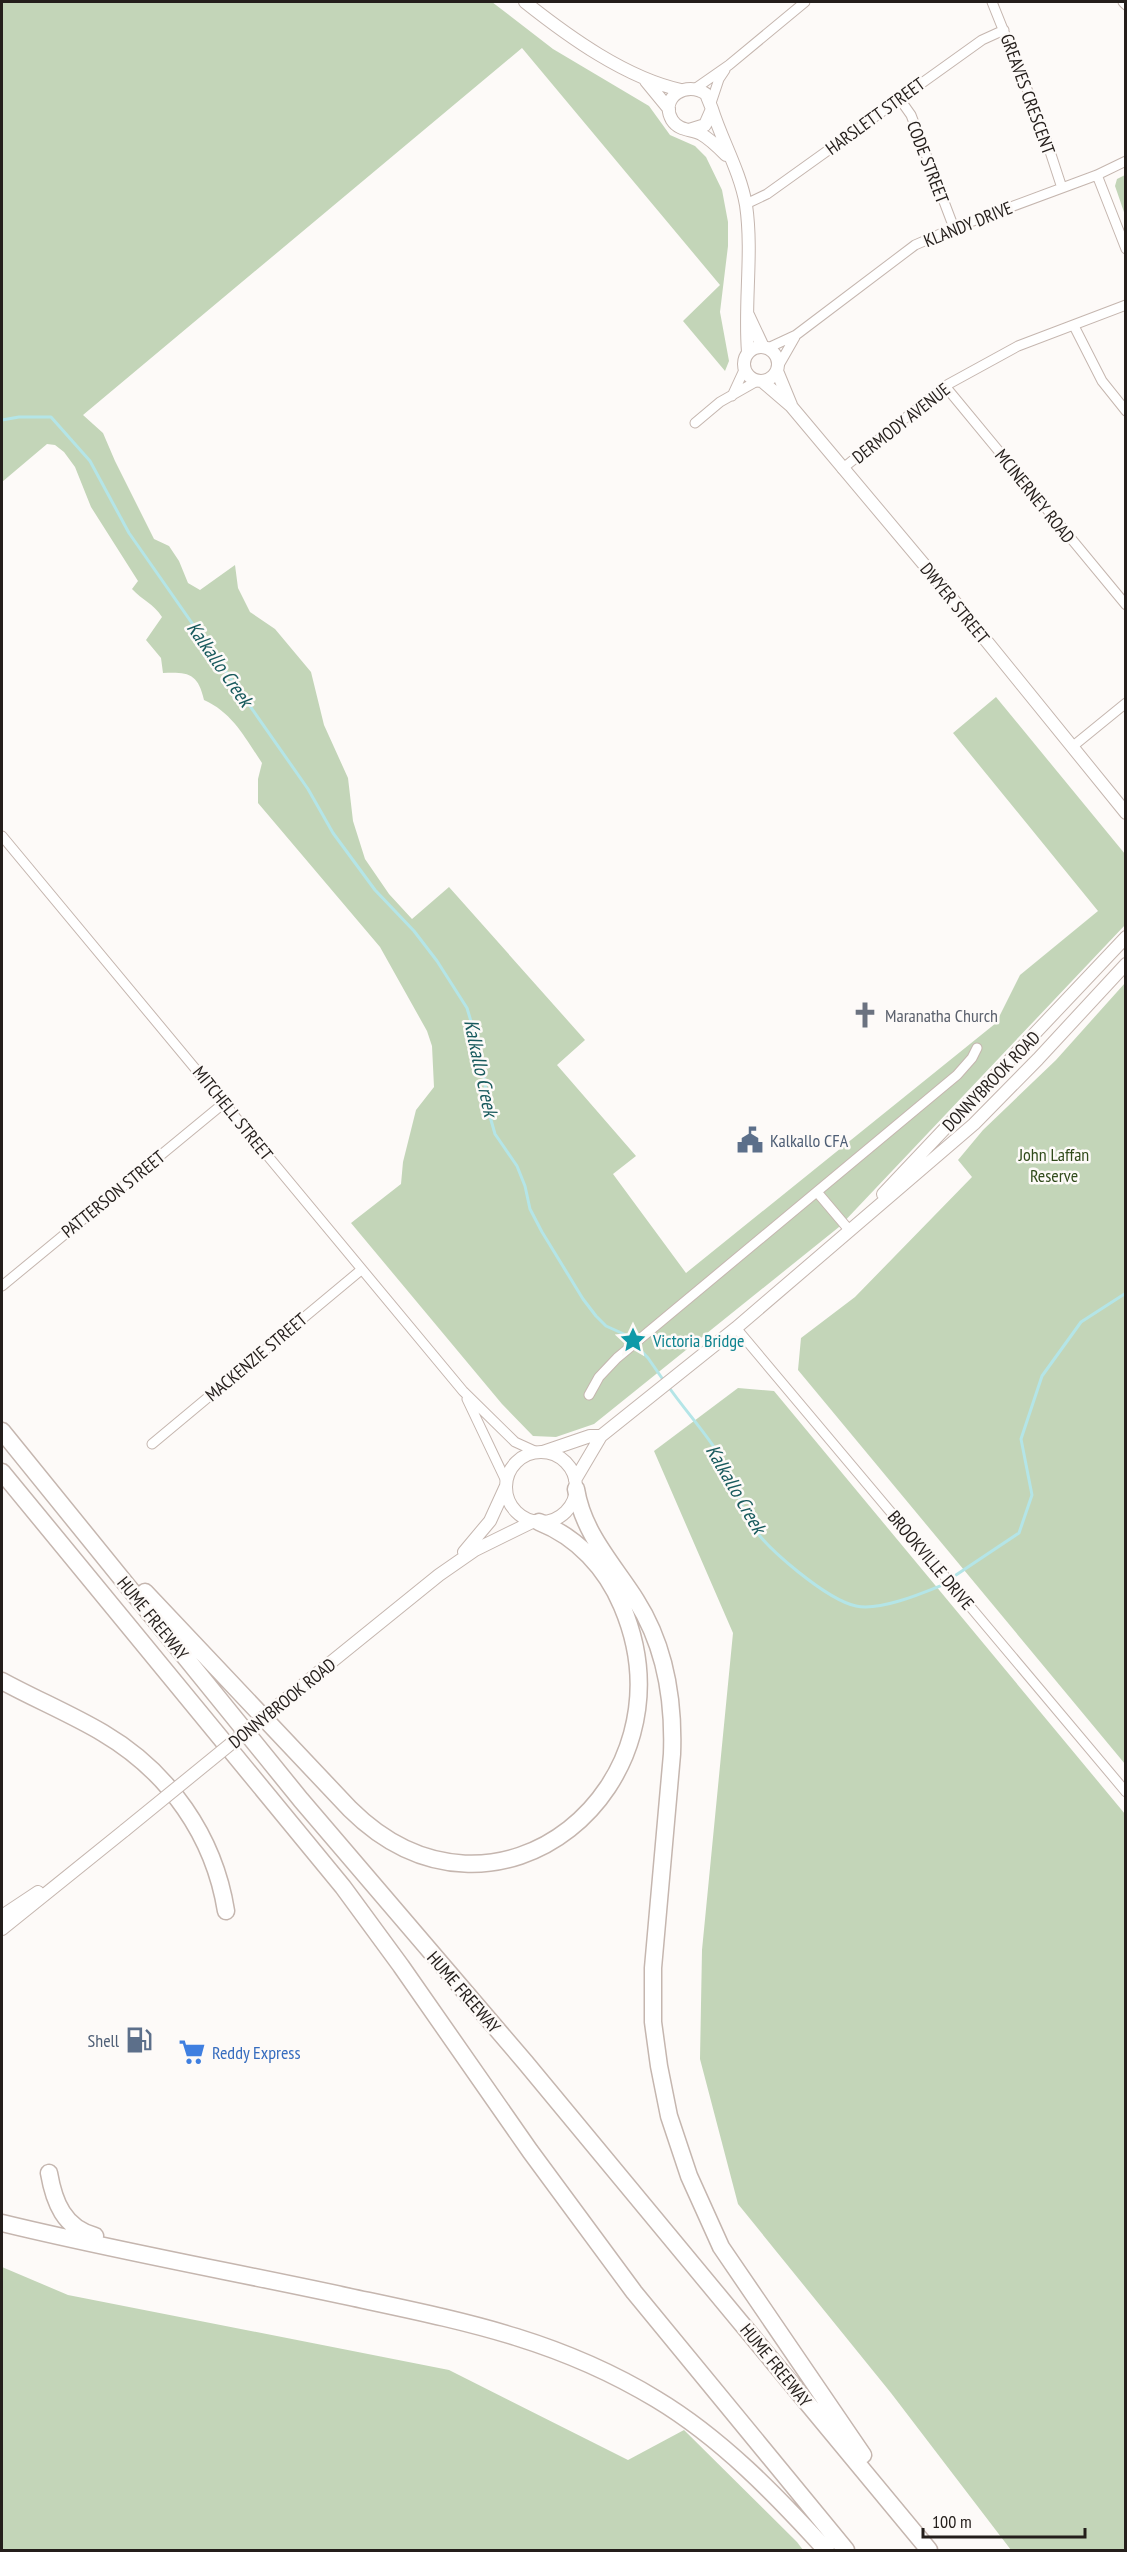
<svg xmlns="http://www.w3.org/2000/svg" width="1127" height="2552" font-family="'PT Sans Narrow',sans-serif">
<rect width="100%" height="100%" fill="#fdfaf8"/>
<path fill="#c3d5b8" d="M2,2h490l61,47 96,57 21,29 25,11 11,11 16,33 6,32v24l-8,66 9,49 -4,10 -42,-50 37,-36 -198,-237 -439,367 20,18 12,28 39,78 15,7 10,15 9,22 12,7 35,-25 3,23 12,24 25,17 36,43 13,53 24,53 5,43 12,38 24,35 23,25 37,-32 136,153 -28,25 79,91 -23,18 73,99 310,-250 24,-48 78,-64 -145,-178 43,-36 129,157v71l-286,302 -245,197 -38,13 -23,-1 -31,-32 -151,-181 50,-39 2,-22 13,-52 18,-23 -2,-41 -5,-15 -47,-84 -122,-144v-24l4,-16c-17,-25 -29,-50 -58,-63 -6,-27 -16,-28 -41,-27l-2,-15 -15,-18 16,-23c-8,-13 -20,-17 -30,-28l6,-8 -47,-74 -16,-40 -11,-15 -9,-7 -8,-1 -45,38z
M1125,175v40l-10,-29 2,-7z
M1125,983v781l-327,-394 3,-32 54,-41 117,-120 -14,-17 25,-30 73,-70z
M738,1388l36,3 351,423v736h-114l-120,-157 -153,-189 -38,-145 2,-109 31,-317 -79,-182z
M2,2267l66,28 381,75 179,90 56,-30 113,112 6,8h-801z"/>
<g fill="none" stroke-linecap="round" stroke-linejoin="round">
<path stroke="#b4e5e7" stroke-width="3" d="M2,420l17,-3h32l39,44 39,72 179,256 25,44 42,57 39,41 23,30 30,47 14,47 8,58 6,21 22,32 8,20 5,23 12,23 41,67 13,17 10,10 20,9 22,23 16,23
M668,1386c18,26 41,50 57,78 10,18 14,40 25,58 14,26 78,78 106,84 23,5 62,-11 84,-20
M956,1575l63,-42 13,-38 -11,-56 21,-63 39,-54 45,-29"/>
<g stroke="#c5b6af" stroke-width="11">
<path id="street" d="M992,2l49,122 21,64
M1123,2l3,3
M696,88l33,-23 76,-63
M899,98l12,17 43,113
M711,103l8,-24 6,-9
M1097,175l29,74
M746,204l21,-10 215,-154 22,-10
M1074,326l28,55 24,30
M768,348l28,-13 119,-90 39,-17 143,-53 29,-14
M779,365l16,-28
M945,386l181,219
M732,396l12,-26
M695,423l25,-21 37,-21
M842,469l103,-83 73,-40 108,-41
M1072,747l54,-44
M2,836l461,555 52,51 22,10
M817,1192l33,39
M2,1286l222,-183
M736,1328l390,464
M589,1395l10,-18 18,-19 340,-283 15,-17 5,-10
M467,1399l39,82
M152,1444l209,-174"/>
</g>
<g stroke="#c5b6af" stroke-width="14">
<path id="secondary" d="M525,2c44,35 101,76 156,88
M646,81l23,28
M712,109c10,32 28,62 34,96 7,48 -2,98 2,147
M689,130l16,-5 7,-16 -6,-15c-19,-14 -47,3 -34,26 7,11 19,9 29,14 9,5 17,13 25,21
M748,315l15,32
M744 364a17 17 0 1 1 34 0a17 17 0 1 1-34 0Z
M777,371l14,34
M763,382l28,24 146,174 189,233
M883,1194l243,-257
M543,1452l47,-16h11
M506 1487a35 35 0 1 1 70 0a35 35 0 1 1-70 0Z
M575,1480l26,-44 135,-108 238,-204 64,-65 88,-95
M464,1552l26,-31 16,-35
M319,1672l120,-97 36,-25 59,-29
M2,1916l36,-24
M2,1929l123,-99"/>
</g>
<g stroke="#c5b6af" stroke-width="19">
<path id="highway" d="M2,1431l299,369 224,262 404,488
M2,1472l341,415 58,79 129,185 104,141 212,258
M576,1489c7,44 37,75 60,111 30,47 38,100 36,154l-19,214v54l6,44 10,50 20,60 32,71 142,208
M145,1592l205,217c146,145 348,-24 272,-203 -16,-38 -45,-69 -83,-84
M2,1681c33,18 69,33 101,52 66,39 111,103 123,178
M49,2173c5,29 15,55 46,63
M2,2223c115,28 232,49 348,74 112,24 207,42 306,102 65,39 120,96 170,151"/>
</g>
<use href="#street" stroke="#fff" stroke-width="9"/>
<use href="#secondary" stroke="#fff" stroke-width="12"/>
<use href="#highway" stroke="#fff" stroke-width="16"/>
<g stroke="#c5b6af" stroke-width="14" stroke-linecap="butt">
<path id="secondary-bridge" d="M125,1830l194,-158"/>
</g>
<use href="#secondary-bridge" stroke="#fff" stroke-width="12"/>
</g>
<defs>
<g id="church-bare" transform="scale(2.07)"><path d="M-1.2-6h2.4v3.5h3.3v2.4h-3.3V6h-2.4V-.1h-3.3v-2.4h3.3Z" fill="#6b7280" stroke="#fdfaf8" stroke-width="2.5" paint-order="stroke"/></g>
<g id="civic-bare" transform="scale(2.07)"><path d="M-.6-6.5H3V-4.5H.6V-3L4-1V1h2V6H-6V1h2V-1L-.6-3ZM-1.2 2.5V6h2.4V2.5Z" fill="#5c6f8a" stroke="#fdfaf8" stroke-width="2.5" paint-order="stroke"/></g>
<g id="sight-bare" transform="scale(2.07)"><path d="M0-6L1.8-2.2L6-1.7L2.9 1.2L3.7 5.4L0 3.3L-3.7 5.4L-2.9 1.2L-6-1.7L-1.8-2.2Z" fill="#0f9aa8" stroke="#fdfaf8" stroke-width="2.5" paint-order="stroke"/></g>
<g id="fuel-bare" transform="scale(2.07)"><path d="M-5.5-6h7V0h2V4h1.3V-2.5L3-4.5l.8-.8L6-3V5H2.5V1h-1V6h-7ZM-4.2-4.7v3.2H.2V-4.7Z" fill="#5c6f8a" stroke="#fdfaf8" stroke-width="2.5" paint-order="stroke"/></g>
<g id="supermarket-bare" transform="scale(2.07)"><path d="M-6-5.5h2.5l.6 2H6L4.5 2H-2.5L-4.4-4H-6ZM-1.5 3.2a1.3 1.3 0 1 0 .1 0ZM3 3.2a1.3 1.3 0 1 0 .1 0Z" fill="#3f7fe0" stroke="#fdfaf8" stroke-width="2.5" paint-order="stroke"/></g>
</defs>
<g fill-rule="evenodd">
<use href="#church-bare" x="865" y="1015"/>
<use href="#civic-bare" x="750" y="1140"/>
<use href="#sight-bare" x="633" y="1340"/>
<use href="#fuel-bare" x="139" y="2040"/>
<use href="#supermarket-bare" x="192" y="2052"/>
</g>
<g text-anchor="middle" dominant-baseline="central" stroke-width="5" stroke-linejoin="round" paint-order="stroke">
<g font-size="18" fill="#241e1b" stroke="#fdfaf8">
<text transform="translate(1028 94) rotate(70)">GREAVES CRESCENT</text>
<text transform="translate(875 116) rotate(-36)">HARSLETT STREET</text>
<text transform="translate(928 162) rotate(69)">CODE STREET</text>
<text transform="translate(968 224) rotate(-22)">KLANDY DRIVE</text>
<text transform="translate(901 423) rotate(-38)">DERMODY AVENUE</text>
<text transform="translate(1035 496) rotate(51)">MCINERNEY ROAD</text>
<text transform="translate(955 603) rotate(51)">DWYER STREET</text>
<text transform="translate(991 1081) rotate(-46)">DONNYBROOK ROAD</text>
<text transform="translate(233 1113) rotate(51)">MITCHELL STREET</text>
<text transform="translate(113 1194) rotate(-39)">PATTERSON STREET</text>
<text transform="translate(256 1357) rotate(-40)">MACKENZIE STREET</text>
<text transform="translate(931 1560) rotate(50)">BROOKVILLE DRIVE</text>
<text transform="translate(153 1618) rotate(51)">HUME FREEWAY</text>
<text transform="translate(282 1703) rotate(-39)">DONNYBROOK ROAD</text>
<text transform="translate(464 1992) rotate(49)">HUME FREEWAY</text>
<text transform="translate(776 2365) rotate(51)">HUME FREEWAY</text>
</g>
<g font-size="18" fill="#5b616d" stroke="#fdfaf8" text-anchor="start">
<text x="885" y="1015">Maranatha Church</text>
</g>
<g font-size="18" fill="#4e5e75" stroke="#fdfaf8" text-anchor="start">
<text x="770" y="1140">Kalkallo CFA</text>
<text x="119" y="2040" text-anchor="end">Shell</text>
</g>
<g font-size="18" fill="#304a1a" stroke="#fdfaf8">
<text x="1054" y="1154">John Laffan<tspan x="1054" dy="21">Reserve</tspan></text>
</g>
<g font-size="18" fill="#0d838f" stroke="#fdfaf8" text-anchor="start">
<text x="653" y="1340">Victoria Bridge</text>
</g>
<g font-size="18" fill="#366cbe" stroke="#fdfaf8" text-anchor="start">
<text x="212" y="2052">Reddy Express</text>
</g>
<g font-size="20" font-style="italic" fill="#185a5d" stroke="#fdfaf8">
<text transform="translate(220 664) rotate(55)">Kalkallo Creek</text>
<text transform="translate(481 1068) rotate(78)">Kalkallo Creek</text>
<text transform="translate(736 1489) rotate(60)">Kalkallo Creek</text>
</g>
</g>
<rect width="1127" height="2552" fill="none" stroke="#241e1b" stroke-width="6"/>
<path d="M923 2528v9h162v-9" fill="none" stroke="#241e1b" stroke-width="3"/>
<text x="932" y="2528" font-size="18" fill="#241e1b" stroke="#fdfaf8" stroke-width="4.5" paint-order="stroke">100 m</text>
</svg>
